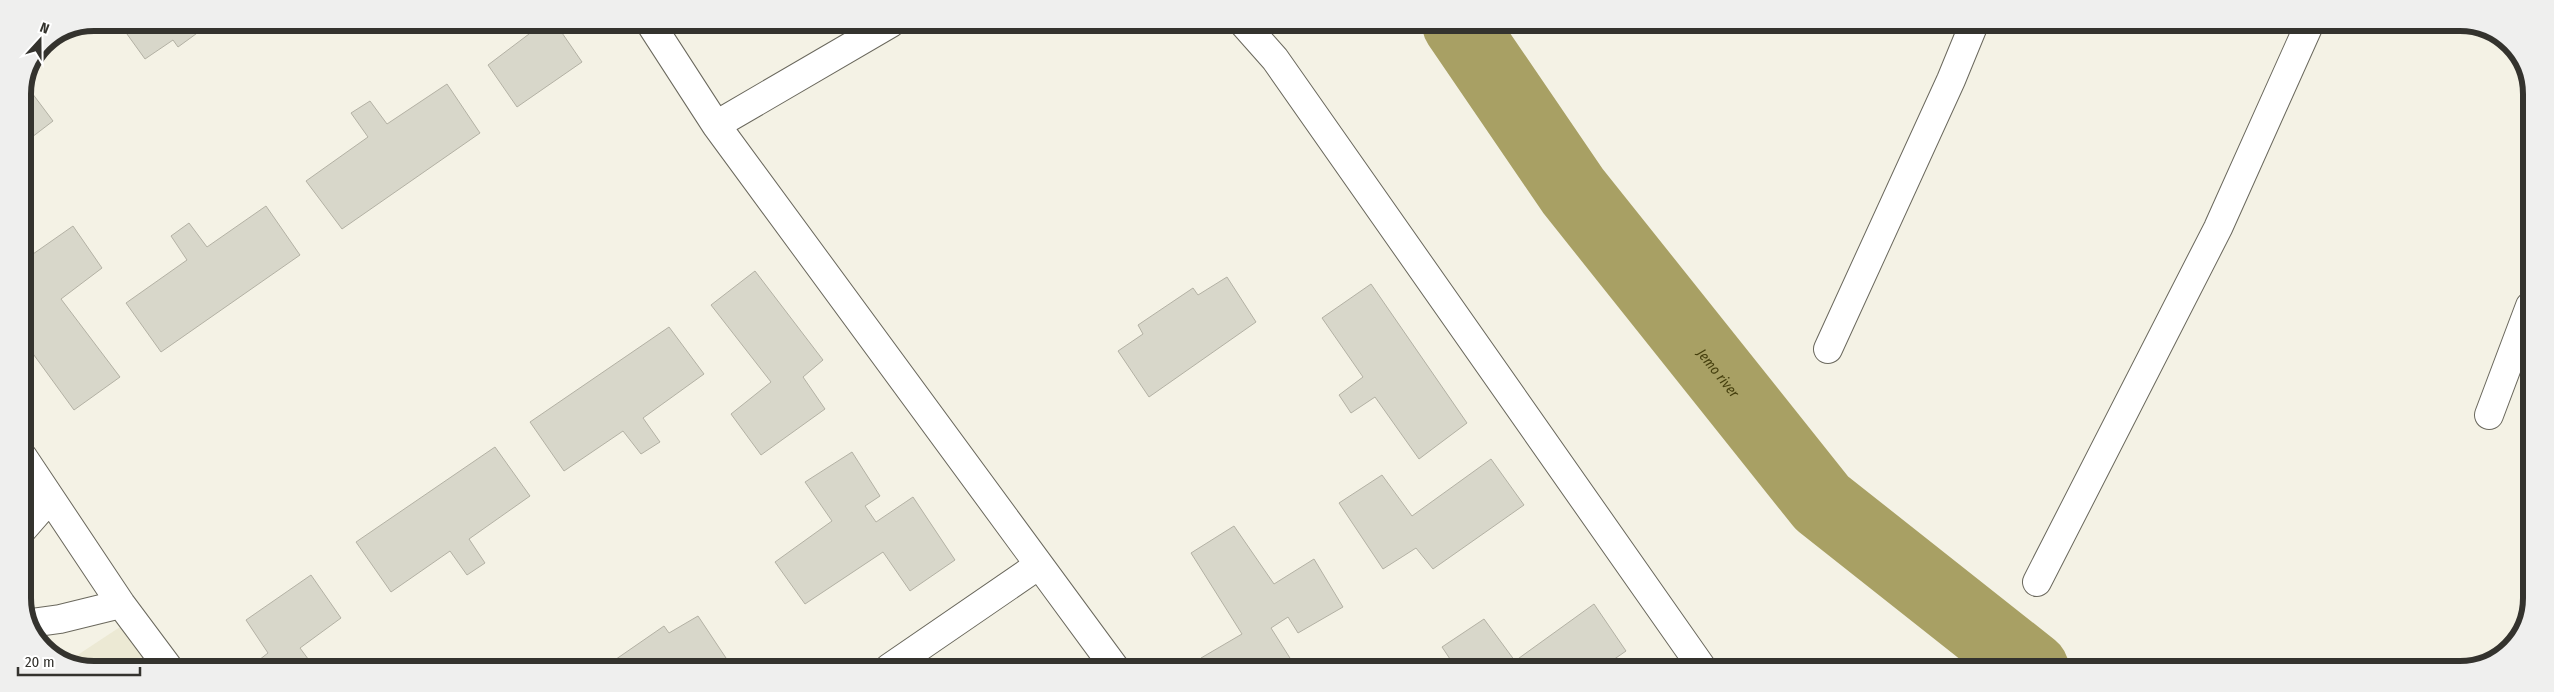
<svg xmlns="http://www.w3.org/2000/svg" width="2554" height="692" font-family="'Fira Sans Condensed',sans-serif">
<rect width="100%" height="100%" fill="#f4f2e5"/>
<path fill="#ece9d4" d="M120,627l30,40h-74l-9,-5z"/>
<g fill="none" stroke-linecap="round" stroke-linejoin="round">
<path stroke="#a8a064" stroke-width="74" id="s1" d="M1459,24l114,167 249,312 210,166"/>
</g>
<path fill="#d8d7ca" stroke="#b3b1a4" d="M119,23h92l-33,24 -5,-7 -28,19z
M520,23h49l-9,7 22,32 -65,45 -29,-42 41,-31z
M447,84l33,49 -138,96 -36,-48 62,-44 -17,-24 19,-12 17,23z
M26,85l27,36 -30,23v-50z
M266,206l34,49 -139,97 -35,-49 61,-43 -16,-24 18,-13 18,24z
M73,226l29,42 -41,31 59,78 -46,33 -51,-70v-31l7,-6 -7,-10v-32z
M755,271l68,89 -20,17 22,32 -64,46 -30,-41 40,-32 -60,-77z
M1227,277l29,45 -107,75 -31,-46 25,-17 -5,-9 55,-37 5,7z
M1371,284l96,139 -48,36 -44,-62 -24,16 -12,-18 24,-18 -41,-59z
M669,327l35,47 -61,44 17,24 -19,12 -18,-23 -59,40 -34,-49z
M495,447l35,49 -61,43 16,24 -18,12 -17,-24 -59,41 -35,-50z
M852,452l28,44 -15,10 11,16 37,-25 42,63 -45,31 -27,-39 -78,52 -30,-42 57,-41 -27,-39z
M1491,459l33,46 -91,64 -17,-21 -33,21 -44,-66 43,-28 30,41z
M1234,526l40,58 40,-25 29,48 -45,26 -10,-16 -17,11 24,38 -5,2h-83l-6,-10 41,-24 -51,-81z
M311,575l30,43 -41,30 14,19h-64l18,-14 -22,-33z
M1594,604l32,47 -26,18 -144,-1 -14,-21 42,-28 31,42z
M698,616l30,45 -10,7h-107l-2,-4 55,-38 5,7z"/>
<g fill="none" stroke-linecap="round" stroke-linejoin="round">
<g stroke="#6a685d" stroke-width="30">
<path id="street" d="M650,23l66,102 399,543
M1244,24l31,35 428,610
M716,125l175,-102
M1828,349l123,-269 23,-56
M2489,415l41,-109
M23,457l98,147 47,63
M23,529l27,-31
M2037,582l181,-354 91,-203
M31,623l29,-4 61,-15
M889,668l150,-103"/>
</g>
<use href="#street" stroke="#fff" stroke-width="28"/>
</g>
<g text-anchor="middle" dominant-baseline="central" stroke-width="4.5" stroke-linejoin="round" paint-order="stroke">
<g font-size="14" font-style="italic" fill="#453f0e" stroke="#fff">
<text stroke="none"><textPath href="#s1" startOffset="435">Jemo river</textPath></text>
</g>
</g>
<path d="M0 0H2554V692H0ZM94 31H2460A63 63 0 0 1 2523 94V598A63 63 0 0 1 2460 661H94A63 63 0 0 1 31 598V94A63 63 0 0 1 94 31Z" fill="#efefee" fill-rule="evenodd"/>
<path fill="none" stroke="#34332e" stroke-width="6" d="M94 31H2460A63 63 0 0 1 2523 94V598A63 63 0 0 1 2460 661H94A63 63 0 0 1 31 598V94A63 63 0 0 1 94 31Z"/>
<g transform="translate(40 40) rotate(21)" stroke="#ffffff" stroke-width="4" paint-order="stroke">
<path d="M0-4L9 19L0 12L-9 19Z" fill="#34332e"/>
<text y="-8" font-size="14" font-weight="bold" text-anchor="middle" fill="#34332e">N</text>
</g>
<path d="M18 667v8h122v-8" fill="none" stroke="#34332e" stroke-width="2.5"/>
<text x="25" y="667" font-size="15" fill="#34332e" stroke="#ffffff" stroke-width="4" paint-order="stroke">20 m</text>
</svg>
